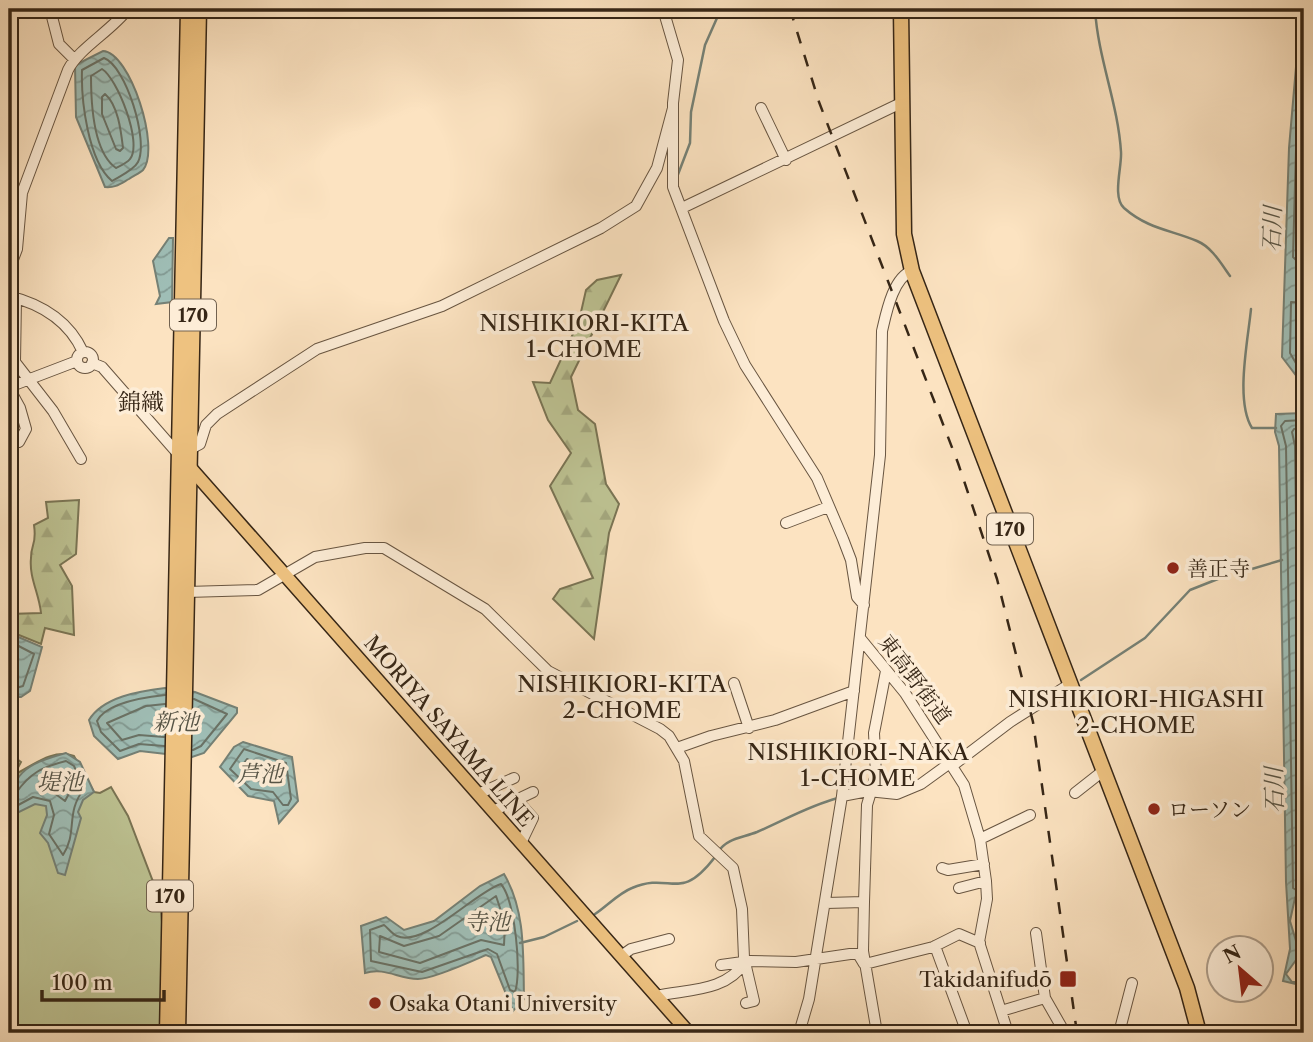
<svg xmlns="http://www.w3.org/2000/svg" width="1313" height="1042" font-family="'Libre Caslon Text','Noto Serif JP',serif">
<defs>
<pattern id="forest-firs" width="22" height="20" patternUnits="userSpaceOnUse" patternTransform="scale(1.75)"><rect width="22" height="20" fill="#bec494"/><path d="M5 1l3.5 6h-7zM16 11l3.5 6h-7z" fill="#a4a87f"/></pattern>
<pattern id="water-waves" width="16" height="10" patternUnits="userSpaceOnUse" patternTransform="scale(1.75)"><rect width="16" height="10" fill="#9fbeb6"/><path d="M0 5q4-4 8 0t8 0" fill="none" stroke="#829a93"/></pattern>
</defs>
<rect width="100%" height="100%" fill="#fce3c1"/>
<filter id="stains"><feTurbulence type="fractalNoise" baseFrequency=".00286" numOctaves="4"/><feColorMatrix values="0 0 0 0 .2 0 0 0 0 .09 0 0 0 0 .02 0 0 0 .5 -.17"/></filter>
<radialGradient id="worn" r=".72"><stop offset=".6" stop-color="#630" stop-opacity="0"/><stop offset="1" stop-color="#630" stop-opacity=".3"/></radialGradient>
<path fill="url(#forest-firs)" stroke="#7a7555" stroke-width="2" d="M621,275l-50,102 7,33 17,14 11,60 13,20 -10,29 -15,106 -41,-40 7,-10 33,-11 -43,-92 21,-33 -23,-33 -15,-38 17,1 29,-62 7,-31 11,-10z
M79,500l-3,54 -16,11 12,21 2,49 -29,-7 -4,16 -32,-13v-17l32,-1c-2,-20 -12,-35 -10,-55 0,-15 6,-13 3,-33l14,-7 -2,-16z"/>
<path fill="#bec494" stroke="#7a7555" stroke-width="2" d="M9,753l12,9 -7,13c18,-9 39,-27 60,-19l20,36 6,1 11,-6 17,29 32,84 5,56 -5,77h-151z"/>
<path fill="url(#water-waves)" stroke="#758176" stroke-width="2" d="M1301,9h3v198l-5,84 5,13v82l-22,-29 7,-209z
M103,51c27,1 58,97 40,119 -3,3 -10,6 -14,9 -9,5 -14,9 -24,8l-29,-70 -1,-52z
M169,238h4l-1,64 -16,2 4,-8 -7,-35z
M1304,413v493v-4l-9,-4 -5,23 6,20v19l-10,14 6,8h7l5,-8v38l-4,-27 -17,-4 7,-32 -4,-67 -7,-436 -4,-14 1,-18z
M9,633l33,14 -12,44 -9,6h-12z
M165,688l30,4 42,16v5l-33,40 -12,4 -52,-6 -22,8 -24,-23 -5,-16c14,-23 50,-29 76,-32z
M243,742l49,15 6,44 -19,22 -5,-22 -26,-5 -28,-29 14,-20z
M66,753l14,9 14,30 -11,8 -5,12 3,6 -16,57 -7,-2 -10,-30 -8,-10 7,-18 -1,-9 -11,-2 -26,13c0,-44 17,-53 57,-64z
M504,874c22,37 19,82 20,125l-11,12 -22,-54 -5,-2c-16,7 -53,24 -68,24 -20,0 -32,-12 -53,-6l-4,-47 25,-9 18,13 30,-9 46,-35z"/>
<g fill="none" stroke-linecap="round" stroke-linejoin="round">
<path stroke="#6a7266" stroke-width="2" d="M1304,56l-8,93 -3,108 3,3 8,-1
M104,58c22,8 45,83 34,104 -4,8 -18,14 -26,19 -24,-20 -31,-81 -30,-111z
M102,69c15,9 41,74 28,90 -3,4 -10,7 -14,9 -23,-16 -25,-66 -25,-92z
M105,94c13,11 16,37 18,54l-3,3 -4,-2 -14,-35v-17z
M1304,167l-2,79 2,4
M1304,303l-13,-1 -1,51 14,24
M1304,420l-19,1 -4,5 5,20 7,442 11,7
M1304,428l-10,1 -2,3 3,14 6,435 3,4
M9,641l25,13 -11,32 -14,4
M164,737l-25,-2 -17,5 -15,-17 39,-17 19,-2
M164,746l-25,-2 -19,7 -19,-19 -4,-11c10,-19 49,-24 68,-26
M244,749l42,14 5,36 -3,6h-5l-10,-13 -22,-3 -21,-20z
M193,750l8,-4 26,-32 -33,-15
M247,759l19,9 12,1 2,13 -25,-1 -14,-14z
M65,770l8,16 -8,15 -15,-11 -14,-4 10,-11z
M9,794l7,-1c14,-20 26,-26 50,-32l8,5 10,23c-19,24 -6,43 -21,66l-14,-21 5,-19 -4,-14 -17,-4 -24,13
M501,884c14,17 21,88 14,108l-5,-2 -13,-36 -9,-5 -66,23 -51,-11 -1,-31 14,-5c4,3 8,9 13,11 27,12 78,-44 104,-52z
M496,896l9,27 -1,22 -23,-5 -61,23 -41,-11 1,-16 24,10 35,-10z"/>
<path stroke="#758176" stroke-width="2.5" d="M1095,9c3,50 23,94 26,143 1,15 -9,45 3,56 24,21 47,22 73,33 15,6 25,24 33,35
M677,177l13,-34 1,-31 14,-67 16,-36
M1251,309c-3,31 -16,92 1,119h24
M1245,571l37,-11
M1081,680l64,-42 45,-48 38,-15
M718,852c9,-14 24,-14 39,-20 28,-12 51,-26 81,-34
M595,914c12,-8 24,-21 37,-26 40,-17 47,16 83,-31
M520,943l24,-6 33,-16"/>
<g stroke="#685541" stroke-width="12">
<path id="minor" d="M50,9l9,35 15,15
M663,9l15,51 -5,43v84l51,134 21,44 72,113 26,61 8,21 6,37 7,8
M761,108l25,52
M682,208l219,-105
M9,270l8,-21 5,-56 46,-123c10,-21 43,-39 60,-61
M9,296c32,8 60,25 74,56
M16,298l-1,64 38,49 28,48
M77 360a8 8 0 1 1 16 0a8 8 0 1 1-16 0Z
M92,363l10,4 77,88 21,-11 6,-19 11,-11 100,-65 125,-43 159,-78 35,-22 21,-38 16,-60
M9,387l68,-26
M9,388l11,20 6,21 -7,13
M786,523l42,-16
M187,592l71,-2 57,-33 50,-9h19l101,61 63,62 112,58 9,7 15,25 15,75 34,32 9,41 2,49 10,43 -8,2
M860,638l45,55 59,92 16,54 6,42 1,18 -8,43 29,91
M734,683l15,45
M677,748l34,-12 64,-16 79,-29
M952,766l58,-44 60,-38
M1075,793l28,-22
M478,794l36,-16
M842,796l26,-5 29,3 24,-10 29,-21
M517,800l16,18 -12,25
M493,811l40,-19
M980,839l50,-24
M942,868l6,2 36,-6
M959,888l27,-7
M826,903l38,-1
M1036,933l9,65 20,35
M935,946l32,87
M621,956l10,-7 38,-10
M865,964l68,-17 26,-13 21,9
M721,965l29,-4 46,1 54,-8h8l6,10
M656,996c32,-7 70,-4 89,-34
M1001,1011l44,-13
M799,1033l10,-34 33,-203 38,-341 2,-124c4,-17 11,-54 30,-60
M877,1033l-14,-82 1,-49 3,-97 9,-30 -2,-42 12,-62
M1119,1033l13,-50"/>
</g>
<g stroke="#362616" stroke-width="15">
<path id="major" d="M187,464l502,569"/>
</g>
<g stroke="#362616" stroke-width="17">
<path id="highway" d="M901,9l3,225 8,37 275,717 12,45
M167,1033l21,-1024
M178,1033l21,-1024"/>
</g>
<use href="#minor" stroke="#fdedd7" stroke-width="10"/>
<use href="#major" stroke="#eec280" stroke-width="12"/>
<use href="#highway" stroke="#eec280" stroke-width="14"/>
<path stroke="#362616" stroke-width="2.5" stroke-dasharray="12 12" stroke-linecap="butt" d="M790,9l29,93 139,361 39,116 36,143 44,311"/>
</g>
<g fill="#8f2418" stroke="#fdedd7" stroke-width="2.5">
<circle cx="1173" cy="568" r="7"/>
<circle cx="1154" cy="809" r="7"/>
<rect x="1059" y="970" width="18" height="18" rx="3.5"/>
<circle cx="375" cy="1003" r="7"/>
</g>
<g text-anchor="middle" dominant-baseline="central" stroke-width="7" stroke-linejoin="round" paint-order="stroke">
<g fill="#fdedd7" stroke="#726250" stroke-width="2">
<rect x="170" y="299.5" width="46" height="31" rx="5"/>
<rect x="987" y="513.5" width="46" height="31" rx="5"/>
<rect x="147" y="880.5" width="46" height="31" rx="5"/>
</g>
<g font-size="19" font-weight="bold" fill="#362616">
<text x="193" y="315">170</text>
<text x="1010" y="529">170</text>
<text x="170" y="896">170</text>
</g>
<g font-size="21" fill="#362616" stroke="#fdedd7" text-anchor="start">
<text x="1187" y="568">善正寺</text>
<text x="1168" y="809">ローソン</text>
<text x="1052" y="979" text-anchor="end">Takidanifudō</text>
<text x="389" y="1003">Osaka Otani University</text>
</g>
<g font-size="21" fill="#362616" stroke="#fdedd7">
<text transform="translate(915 679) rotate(53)">東高野街道</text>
<text transform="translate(449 731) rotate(49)">MORIYA SAYAMA LINE</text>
</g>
<g font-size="23" font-style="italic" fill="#565446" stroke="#fdedd7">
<text transform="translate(1272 229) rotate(-88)">石川</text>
<text x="176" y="722">新池</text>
<text x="260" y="774">芦池</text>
<text x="60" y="782">堤池</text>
<text transform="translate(1274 790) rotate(-91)">石川</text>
<text x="487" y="922">寺池</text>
</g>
<g font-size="23" fill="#362616" stroke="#fdedd7">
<text x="584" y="323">NISHIKIORI-KITA<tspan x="584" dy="26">1-CHOME</tspan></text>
<text x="141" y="402">錦織</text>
<text x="622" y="684">NISHIKIORI-KITA<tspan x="622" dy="26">2-CHOME</tspan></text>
<text x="1136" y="699">NISHIKIORI-HIGASHI<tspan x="1136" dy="26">2-CHOME</tspan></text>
<text x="858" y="752">NISHIKIORI-NAKA<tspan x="858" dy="26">1-CHOME</tspan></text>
</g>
</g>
<rect width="1313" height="1042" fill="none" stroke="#fce3c1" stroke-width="35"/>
<rect x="10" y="10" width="1292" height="1021" fill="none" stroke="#362616" stroke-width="3.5"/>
<rect x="18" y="18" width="1278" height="1007" fill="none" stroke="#362616" stroke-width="2"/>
<g transform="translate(1240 969) rotate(332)"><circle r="33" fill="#fdedd7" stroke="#ad9d8a" stroke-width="2"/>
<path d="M0-5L12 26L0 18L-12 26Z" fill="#8f2418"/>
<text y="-10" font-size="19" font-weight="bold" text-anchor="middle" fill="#362616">N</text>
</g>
<path d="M42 990v10h122v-10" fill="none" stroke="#362616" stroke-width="3.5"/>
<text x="52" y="990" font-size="21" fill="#362616" stroke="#fdedd7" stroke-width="5" paint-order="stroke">100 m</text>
<rect width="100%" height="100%" filter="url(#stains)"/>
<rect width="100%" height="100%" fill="url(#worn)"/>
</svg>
